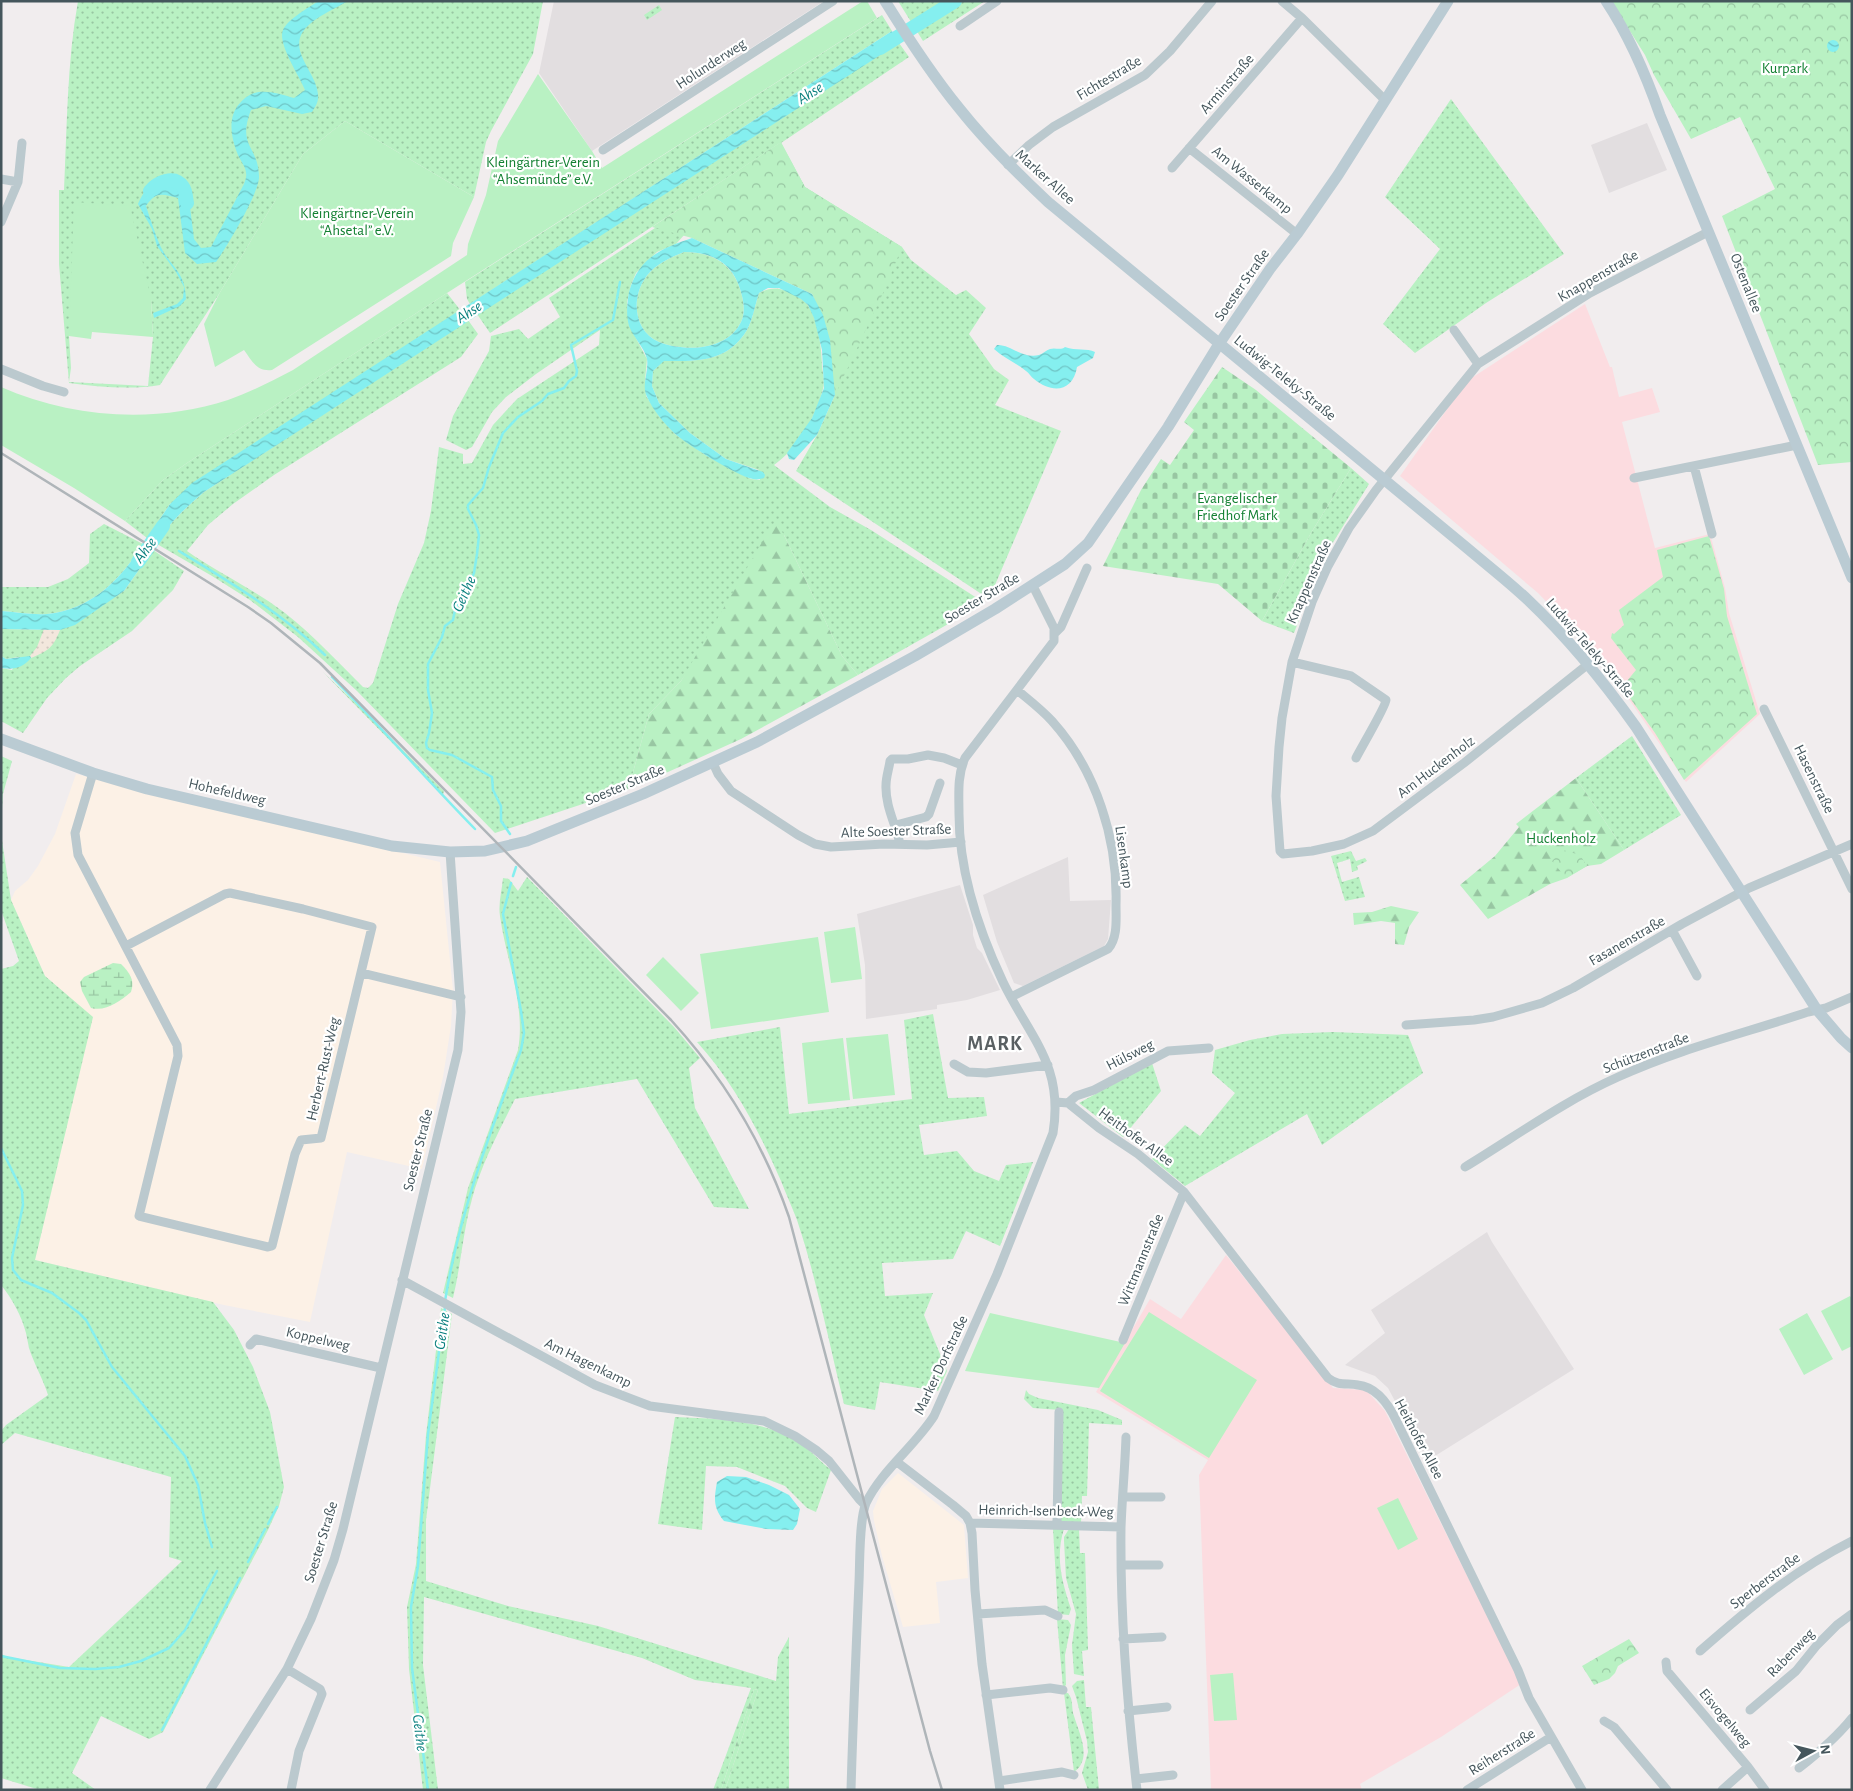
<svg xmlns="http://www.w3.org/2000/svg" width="1853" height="1791" font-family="'Alegreya Sans',sans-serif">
<defs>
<pattern id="grass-dots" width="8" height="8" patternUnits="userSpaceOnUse" patternTransform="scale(1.25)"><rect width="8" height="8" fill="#b9f1c3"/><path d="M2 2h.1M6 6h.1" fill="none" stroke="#98c6a2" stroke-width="1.8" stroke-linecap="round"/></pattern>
<pattern id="forest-firs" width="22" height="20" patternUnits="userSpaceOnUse" patternTransform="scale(1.25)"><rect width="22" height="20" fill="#b9f1c3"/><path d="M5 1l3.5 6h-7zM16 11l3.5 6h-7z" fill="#98c6a2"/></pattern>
<pattern id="wetland-marsh" width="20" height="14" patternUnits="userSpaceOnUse" patternTransform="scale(1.25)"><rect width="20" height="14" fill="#b9f1c3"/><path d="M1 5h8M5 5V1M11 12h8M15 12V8" fill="none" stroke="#98c6a2"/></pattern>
<pattern id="sand-dots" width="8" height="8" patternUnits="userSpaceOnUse" patternTransform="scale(1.25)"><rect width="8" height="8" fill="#f3e7dd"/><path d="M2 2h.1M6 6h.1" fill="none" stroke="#d2c8c0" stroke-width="1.8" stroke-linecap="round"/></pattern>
<pattern id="cemetery-stones" width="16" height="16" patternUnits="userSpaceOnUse" patternTransform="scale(1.25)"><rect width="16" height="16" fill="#b9f1c3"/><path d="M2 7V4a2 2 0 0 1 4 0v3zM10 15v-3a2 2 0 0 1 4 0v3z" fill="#98c6a2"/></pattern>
<pattern id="park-crowns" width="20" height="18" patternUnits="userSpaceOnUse" patternTransform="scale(1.25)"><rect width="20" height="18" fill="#b9f1c3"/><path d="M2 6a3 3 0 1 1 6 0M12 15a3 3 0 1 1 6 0" fill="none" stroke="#98c6a2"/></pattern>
<pattern id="water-waves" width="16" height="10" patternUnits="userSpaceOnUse" patternTransform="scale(1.25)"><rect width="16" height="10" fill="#85efef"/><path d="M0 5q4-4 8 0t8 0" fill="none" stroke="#6fc4c5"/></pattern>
</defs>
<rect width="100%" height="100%" fill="#f1edee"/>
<path fill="#fcf1e6" d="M76,774l364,88 13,128 -2,36 -8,51 -21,92 -75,-17 -37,170 -86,-17 -189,-45 57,-243 -47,-41 -34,-76 4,-9 13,-11 10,-14 17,-32z
M898,1473l66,52 4,53 -32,4 4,41 -37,4 -21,-71 -8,-35 -1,-10 9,-22z"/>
<path fill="#e2dee0" d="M554,1h270l-232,150 -53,-78z
M1647,123l20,47 -58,23 -18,-48z
M1068,857l2,44 41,-1 -3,39 -4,7 -81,40 -9,-3 -17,-41 -14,-47z
M960,885l13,40v10l4,13 5,5 18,37 -33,10 -30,5v4l-71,10 -1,-54 -8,-51z
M1487,1232l5,10 82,127 -147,92 -39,-73 -13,-12 -30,-11 40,-32 -14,-23z"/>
<path fill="#fcdce0" d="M1585,304l25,63h2l7,30 33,-9 8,24 -38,10 33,126 55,-14 15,54 4,25 31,101 -74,68 -60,-87 -34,-41 -4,-8 -26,-28 -24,-25 -138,-117 67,-95z
M1226,1255l107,133 33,2 19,21 136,273 -80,53 -81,47 2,6h-151l-12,-315 9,-15 -112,-68 54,-93 31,20z"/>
<path fill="url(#grass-dots)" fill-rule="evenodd" d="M78,1h465l-10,53 -42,77 -5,11 -12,55 -129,-76 -42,33 -84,140 -59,91c-28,5 -62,2 -91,-2l-10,-119v-74h5c3,-62 3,-128 14,-189zM151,299l2,38 -5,49 -79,-4 2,-14 -2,-32z
M898,1h87l-62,40z
M659,5l3,5 -15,10 -3,-5z
M882,15l10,16 -422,273 -3,-5 -2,-17z
M899,43l10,14 -128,86 24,44 97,60 9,13 45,35 10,-5 20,18 -17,26 25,35 15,11 -14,25 66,26 -72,168 -193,-128 21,-36 18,-40 -55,-252 -290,190 -13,-19 244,-160z
M1451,99l113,155 -78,49 -71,50 -32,-29 57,-75 -55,-52z
M764,156l-59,56 -29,32 -19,8 -21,21 -5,12 -4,17 2,23 18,34 -2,22 1,15 13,20 16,18 29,20 47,25 9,1 -1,-10 -33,-11 -36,-26 -31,-30 -7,-17 1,-15 10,-10c34,0 64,2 84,-31 6,-11 8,-25 12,-37 12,-6 20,-6 32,0 6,3 12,6 16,11 11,13 15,46 15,62 1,8 3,16 1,23 -7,28 -26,60 -49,76l56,42 41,23 109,70v6l-122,69 -16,-19 -58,-121 -103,146 -32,33 -17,62 5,10 -142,47 -138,-142 -59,-54 -48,-37 -38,-24 -55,-32c11,-21 30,-37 47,-52l264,-172 10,14 -17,23 -187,118 -41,29 -25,21 -21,26c31,22 67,38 98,62 28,22 53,49 78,74l5,1 5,-5 25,-79 26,-61 7,-32 8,-64 24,7v10l9,-1 21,-38 24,-26 82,-54 1,-15 -64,44 -30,23 -14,15 -20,35 -6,3 -20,-10 7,-24 36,-65 2,-15 28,-7 9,10 32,-22 -11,-19z
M684,252c30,0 51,13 58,44 2,8 3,18 -1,26 -14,29 -56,30 -82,20 -24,-10 -28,-41 -15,-62 8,-14 25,-22 40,-28z
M447,293l14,18 -208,134 -83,59 -23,34 -22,-17 38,-41 24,-17z
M1351,468l18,16 -48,78 -27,71 -32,-12 49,-88z
M104,524l39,20c-22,35 -52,66 -96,70 -15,1 -31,-2 -46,-3v-24h47l20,-8 21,-16 1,-29z
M153,550l31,21 -11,19 -41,41 -52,35 -14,12 -19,20 -24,35 -22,-12v-53l11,2 7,-13 -13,2 -5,-3v-27l59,1 64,-39z
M323,672l45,43 76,76 -1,4z
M1632,736l49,79 -57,35 -48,-72z
M1,756l11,5 -9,33 -2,29z
M1,834l10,66 34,76 48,41 -58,243 178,42 21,28 19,37 17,45 14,75 -5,19 -11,24 -105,202 -14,7 -48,-23 -29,57 24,17h-56l-39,-12v-124l7,3 61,10 113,-106 -13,-4 2,-80 -156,-44 -14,12v-14l5,-6 42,-30c-5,-16 -14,-31 -19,-47 -1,-5 -2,-10 -3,-15 -4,-16 -14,-35 -25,-48v-316l12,-3 6,-5 -18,-51z
M1351,851l5,10 9,-3 2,3 -10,5 1,4 -6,2 -2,-13 -13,4 5,19 17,-5 6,20 -20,4 -14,-45z
M527,877l147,150 26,31 -11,10 6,40 54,101 -35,-2 -77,-128 -122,20c-16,32 -34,66 -43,100 -9,32 -11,66 -19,99l-10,-5 25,-105 50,-138c8,-45 -12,-90 -18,-134 -2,-12 2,-26 3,-38l6,1 9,12z
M933,1014l15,84 36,-1 3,19 -68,9 5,30 33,-4 17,20 25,10 7,-16 27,-3 -33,84 -34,-15 -13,28 -71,4 3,33 48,-3 -9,22 23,56 -9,20 -58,-9 -5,28 -27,-5 -4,-1c-15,-61 -27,-124 -47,-184 -5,-13 -11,-26 -16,-39 -22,-50 -47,-98 -84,-139l83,-15 9,87 123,-15 -8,-79z
M1333,1032l75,3 15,38 -101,72 -15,-31 -122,72 -33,-27 33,-34 15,11 35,-43 -23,-20 3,-23 35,-10 32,-6z
M1152,1063l9,28 -38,46 -44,-34z
M441,1308l11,6 -26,206v61l82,25 90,20 178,55 2,-24 11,-20v153h-64l33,-100 -4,-1 -33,101h-8l38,-102 -56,-8 -53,-22 -218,-61 -1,68 15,125h-15l-14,-121 -2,-62 9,-43 10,-129z
M1026,1390l3,4 9,4 60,12 24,10v5l-33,-2 -2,73h-5l-1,26h-23l2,-112 -27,-2 -9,-9z
M675,1417c44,2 93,2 130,30 9,7 17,16 26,23l-15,42 -9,-4 -22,-22 -48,-19 -31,-1 -4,64 -44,-6z
M1053,1529h11c-9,28 -2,53 7,80l-2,6 -11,-1z
M1069,1529h10l1,24h5l3,97 -6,1 2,25 -10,-2 -2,-29 4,-31 -10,-36 -2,-37v-4z
M1057,1619l11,1 3,5 -6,30 1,30 -3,3z
M1084,1680l2,27h5l8,83h-11l-6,-17 6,-21 -1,-11 -11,-44 -4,-11 5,-5z
M1064,1693h4c6,7 3,16 6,23 5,17 19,43 0,56z"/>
<path fill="url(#forest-firs)" d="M772,525h6l6,10 58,121 16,19 -117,64 -104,47 -5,-10 17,-62 32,-33z
M1576,778l48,72 -23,14 -14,2 -20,12 -17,6 -62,35 -28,-34 35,-29 24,-29 -3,-3z
M1391,906l28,6 -10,15 -5,18 -9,-1v-21l-14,-2 -27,4 -1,-12 19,-1z
M754,1689l4,1 -33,100h-4z"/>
<path fill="url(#wetland-marsh)" d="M113,963l8,1c9,9 14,16 10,28 -11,9 -25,20 -40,16l-9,-17 -2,-9 4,-5z"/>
<path fill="url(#sand-dots)" d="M44,629l16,1c-7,18 -12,21 -29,28l-1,-2 7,-9z"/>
<path fill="url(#cemetery-stones)" d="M1222,367l34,23 95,78 -40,65 -49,88 -44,-37 -115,-18 38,-76 20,-31 9,6 24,-35 -10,-8z"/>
<path fill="url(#park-crowns)" d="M1611,1h241v461l-34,3 -96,-249 53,-27 -35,-72 -49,22 -37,-64 -9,-20z
M781,142l24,45 97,60 -18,44 -49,104 -5,-55 -7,-25 -11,-21 -120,-56 -40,-11z
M1709,536l15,53 3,27 30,98 -73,66 -29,-47 -33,-46 14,-17 -25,-32 1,-5 2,1 10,-9 -5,-15 44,-33 -6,-27z
M1563,850l17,5 7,11 -21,12 -14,-17z
M1629,1639l10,14 -21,13 -3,7 -6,6 -15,6 -12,-19z"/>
<path fill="#b9f1c3" d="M863,1h4l10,17 -430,275 -260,170 -24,17 -38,41 -51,-33 -73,-43v-58c71,31 153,37 227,13 23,-8 44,-19 65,-30l174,-115 1,-11 18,-49 12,-54 40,-67 54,77 10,17z
M345,121l129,76 -21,46 -2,13 -179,114c-15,2 -20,-9 -28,-20l-29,17 -11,-43 15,-30 84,-140z
M74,202l56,4 21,93 2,38 -61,-5 -1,7 -22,-3z
M855,927l7,52 -31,4 -7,-51z
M818,937l11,75 -118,17 -11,-75z
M663,957l36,36 -18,18 -35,-36z
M888,1034l7,61 -42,4 -7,-61z
M843,1038l7,62 -42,4 -6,-61z
M1850,1296l2,3v47l-10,5 -21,-40z
M1149,1312l108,68 -48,78 -109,-67z
M990,1313l135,30 -26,45 -134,-17z
M1807,1313l26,46 -29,16 -25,-46z
M1398,1498l20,41 -20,11 -21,-42z
M1233,1673l4,47 -23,1 -4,-46z"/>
<path fill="url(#water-waves)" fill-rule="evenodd" d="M319,1h29c-12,7 -26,13 -37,22 -31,25 9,49 7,75 0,5 -3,9 -6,14l-10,2 -36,-8 -15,4c-14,37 7,35 8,66 1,16 -33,72 -43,86l-19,2 -12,-11 -7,-55c-16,-4 -22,-7 -32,8 4,12 8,25 13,37 10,24 26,26 27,56l-6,7 -26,12 -1,-5 24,-9 6,-6 1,-11 -8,-15 -19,-26 -5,-17 -14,-25c11,-25 21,-24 46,-19l5,14 5,40 7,9 10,-1 33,-63c1,-3 3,-8 2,-11 0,-6 -6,-13 -8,-18 -7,-17 -11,-38 2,-52 15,-18 35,-10 54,-5l11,-8c-5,-13 -28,-47 -22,-60 4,-10 26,-23 36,-29z
M942,1h20l-44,30 -6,-10z
M892,31l7,12 -695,449c-17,15 -36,31 -47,52l-10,-6 23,-34 22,-21z
M1827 46a6 6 0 1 1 12 0a6 6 0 1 1-12 0Z
M692,238l120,56 11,21 7,25 5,55 -18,40 -23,25 -5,-1 -2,-6 25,-35 12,-30 -2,-38 -8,-32 -6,-13 -7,-6 -22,-11h-11l-9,5c-4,12 -6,26 -12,37 -20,33 -50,31 -83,31l-11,10 -1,15 7,17 31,30 36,26 37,13 2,3 -1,3c-4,1 -7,2 -11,1 -14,-2 -67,-35 -79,-46 -10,-10 -21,-23 -27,-36 -6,-12 2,-25 0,-38 -3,-12 -14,-22 -18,-33 -3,-11 -2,-23 0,-34 9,-34 33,-44 63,-54zM684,252c31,0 51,13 58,44 2,8 3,18 -1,26 -14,29 -56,30 -82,20 -24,-10 -28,-41 -15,-62 8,-14 25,-22 40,-28z
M997,345c13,-1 25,14 42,10 4,-1 7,-5 11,-6 6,-2 10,2 15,-2 11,4 22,1 30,5l-2,6 -16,9c-4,25 -25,27 -43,12 -3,-2 -5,-6 -8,-8 -10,-8 -22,-13 -32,-22z
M143,544l10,6 -29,41 -49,34 -15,5 -59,-1v-18c15,1 31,4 46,3 44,-4 74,-35 96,-70z
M1,656l5,3 24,-3 1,2c-9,10 -16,12 -30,10z
M727,1476l19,1 23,8 20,10 11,14 -3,15 -4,6 -27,-1 -42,-8c-11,-14 -10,-22 -7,-39z"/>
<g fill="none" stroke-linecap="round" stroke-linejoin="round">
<path stroke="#85efef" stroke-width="2.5" d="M179,551c51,31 103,62 146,104
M332,677c49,50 94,102 143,152
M510,834l-9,-13v-15l-8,-16 -1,-13 -40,-22 -22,-5 -3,-2 -1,-5 3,-10 3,-20 -4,-23v-26l14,-27 3,-11 8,-6 2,-10 12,-21 7,-16 3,-19 2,-19 -3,-10 -8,-16v-4l15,-17 6,-21 14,-34 15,-16 24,-16 6,-7 16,-6 5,-7 7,-5 1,-5 -6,-26 42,-25 7,-38
M513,876l3,-9
M1,1148l21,43 1,14 -11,53 1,12 8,10 31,13 27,20 7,7 26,47 73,89 13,29 7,38 7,24
M445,1301c14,-87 45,-169 76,-251l3,-17 -3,-22 -18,-97 8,-31
M268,1524l9,-17
M248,1562l17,-33
M1,1656l59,12 35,1 24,-2 22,-6 28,-13 16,-18 32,-59
M162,1730l78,-152
M428,1790l-16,-122 -1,-61 7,-41 10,-132 17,-127"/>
<path stroke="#85efef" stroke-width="14" d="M880,48l75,-47
M150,191c7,-8 24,-17 33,-4 3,4 3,11 4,16
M138,562l25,-36"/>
<path stroke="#bbc9ce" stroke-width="9" d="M1282,1l20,17 83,82
M960,26l37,-25
M1189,148l108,86
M603,150l230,-149
M1008,165l21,-20 24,-18 92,-52 25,-24 42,-50
M1172,168l130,-150
M1,179l17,3 -17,40
M18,182l4,-39
M1454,330l24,34
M1,369l42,17 21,6
M1694,466l18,68
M1634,478l163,-33
M1055,633l6,-6 26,-59
M1292,662l59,14 35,24c0,6 -25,48 -30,58
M1587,665l-123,98 -91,68 -29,13 -32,7 -29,3 -3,-3 -4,-55 3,-49 3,-29 10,-56 20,-60 16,-36 21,-38 27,-38 102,-126 112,-71 118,-61
M1764,709l88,180
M713,763l5,11 13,17 67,44 17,9 16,3 53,-3 43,1 34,-3
M93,773l-18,60 3,22 99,190 1,11 -39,160 108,26 21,5 4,-1 23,-92 6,-14 20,-2 51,-211 -69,-18 -73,-16 -5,1 -99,52
M896,825l30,-8 3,-3 11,-31
M900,844c-4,-19 -15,-38 -14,-59 0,-8 3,-16 4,-24l2,-2h16l20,-4 16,3 18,7
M1672,930l25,46
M362,973l99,24
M1011,997l97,-48c10,-11 8,-30 8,-44 2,-66 -20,-135 -64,-184 -11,-12 -23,-21 -35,-31
M1406,1025l68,-5 19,-3 49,-14 31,-15 109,-64 67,-36 103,-44
M954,1064l14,8 18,1 62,-8
M1056,1102l12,1 31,25 39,26 46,38 144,186c10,8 19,5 30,7 19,2 32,22 39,37l121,248 11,28 53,92
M1068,1103l8,-7 18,-6 74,-39 41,-3
M1465,1167c51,-31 99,-66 153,-90 61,-28 127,-44 190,-65l18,-4 26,-11
M402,1280l193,105 55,21 114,15 31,15 21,14 13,11 30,38 6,6
M1123,1340l61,-148
M250,1345l6,-6 125,29
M1126,1437c-1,30 -4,61 -5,91 -1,88 6,175 16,262
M897,1462l56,43 13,11 4,7 2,10 3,57 7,74 18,126
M1124,1497h37
M970,1523l151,4
M1057,1525l2,-113
M1122,1565h37
M978,1614l67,-4 13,6
M1123,1639l39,-2
M1700,1651c48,-42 94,-81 152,-110
M1666,1662l1,9 81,96 17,23
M287,1669l33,20 2,5 -23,57 -8,39
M986,1695l64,-7 13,2
M1750,1710l46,-39 21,-26 20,-20 15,-11
M1128,1711l39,-4
M1604,1721l10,6 53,63
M1799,1768c19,-15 37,-30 53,-50
M1136,1779l37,-4
M999,1781l63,-9 12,3
M210,1790l77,-121 24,-50 23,-59 9,-31 115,-479 3,-38 -11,-160
M851,1790c2,-70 5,-139 8,-208 1,-20 0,-62 7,-79 16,-33 48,-56 68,-87l63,-142 56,-141c11,-68 -23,-95 -50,-151 -24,-51 -44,-111 -44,-168 0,-19 -2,-38 6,-56l89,-117v-13l-21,-42
M1467,1790l84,-53
M1722,1790l26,-23"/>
<path stroke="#bacbd3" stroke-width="11" d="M885,1c23,37 47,74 74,107 27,34 58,65 89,94l419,346c20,17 42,34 61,52 40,38 76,82 108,127l181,283 24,28 11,10
M1606,1c24,36 40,74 54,114l192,463
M1,739l92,34 54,16 245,57 58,6 35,-1 42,-10 116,-47 114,-52 158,-86 80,-47 70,-45 23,-21 80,-116 51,-83 51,-75 27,-35 41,-59 110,-174"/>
<path stroke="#afb5b9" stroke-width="2.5" d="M1,453l247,154 23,16 49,40 351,357c53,58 92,122 118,197l141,534 12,39"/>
</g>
<g text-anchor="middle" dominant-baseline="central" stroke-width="4.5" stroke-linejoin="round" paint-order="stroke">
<g font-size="15" fill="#45565c" stroke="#fff">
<text transform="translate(711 64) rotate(-33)">Holunderweg</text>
<text transform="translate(1109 78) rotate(-31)">Fichtestraße</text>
<text transform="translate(1227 84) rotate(-49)">Arminstraße</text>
<text transform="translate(1045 177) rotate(42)">Marker Allee</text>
<text transform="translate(1252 180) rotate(39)">Am Wasserkamp</text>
<text transform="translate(1598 276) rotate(-30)">Knappenstraße</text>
<text transform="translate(1746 283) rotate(68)">Ostenallee</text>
<text transform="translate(1242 285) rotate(-55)">Soester Straße</text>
<text transform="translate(1285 378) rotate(39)">Ludwig-Teleky-Straße</text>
<text transform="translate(1309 582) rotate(-66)">Knappenstraße</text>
<text transform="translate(982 598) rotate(-31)">Soester Straße</text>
<text transform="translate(1590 648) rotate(49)">Ludwig-Teleky-Straße</text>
<text transform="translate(1436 767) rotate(-37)">Am Huckenholz</text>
<text transform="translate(1814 779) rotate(64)">Hasenstraße</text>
<text transform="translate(625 785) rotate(-23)">Soester Straße</text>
<text transform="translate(227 792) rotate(13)">Hohefeldweg</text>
<text transform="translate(896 831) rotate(-2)">Alte Soester Straße</text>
<text transform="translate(1124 857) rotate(82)">Lisenkamp</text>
<text transform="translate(1627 941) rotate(-30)">Fasanenstraße</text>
<text transform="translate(1646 1053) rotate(-21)">Schützenstraße</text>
<text transform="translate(1130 1055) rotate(-27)">Hülsweg</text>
<text transform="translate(323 1069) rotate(-77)">Herbert-Rust-Weg</text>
<text transform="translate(1136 1137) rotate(36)">Heithofer Allee</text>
<text transform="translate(418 1150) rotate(-76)">Soester Straße</text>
<text transform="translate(1141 1260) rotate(-68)">Wittmannstraße</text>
<text transform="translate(318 1339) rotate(13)">Koppelweg</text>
<text transform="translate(588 1363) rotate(26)">Am Hagenkamp</text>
<text transform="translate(941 1365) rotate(-65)">Marker Dorfstraße</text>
<text transform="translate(1419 1439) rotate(62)">Heithofer Allee</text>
<text transform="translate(1046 1511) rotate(1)">Heinrich-Isenbeck-Weg</text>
<text transform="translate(321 1542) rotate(-73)">Soester Straße</text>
<text transform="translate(1765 1581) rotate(-37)">Sperberstraße</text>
<text transform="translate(1791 1653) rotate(-46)">Rabenweg</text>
<text transform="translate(1725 1718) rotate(50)">Eisvogelweg</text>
<text transform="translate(1502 1752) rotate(-32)">Reiherstraße</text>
</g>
<g font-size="15" fill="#138032" stroke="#fff">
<text x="1785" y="68">Kurpark</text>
<text x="543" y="162">Kleingärtner-Verein<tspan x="543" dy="17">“Ahsemünde” e.V.</tspan></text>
<text x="357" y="213">Kleingärtner-Verein<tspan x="357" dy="17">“Ahsetal” e.V.</tspan></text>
<text x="1237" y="498">Evangelischer<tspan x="1237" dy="17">Friedhof Mark</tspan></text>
<text x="1561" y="838">Huckenholz</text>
</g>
<g font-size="16" font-style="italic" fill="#097f7e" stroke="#fff">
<text transform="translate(810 93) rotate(-32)">Ahse</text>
<text transform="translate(469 312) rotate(-33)">Ahse</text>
<text transform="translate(145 550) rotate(-53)">Ahse</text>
<text transform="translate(464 594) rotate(-66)">Geithe</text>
<text transform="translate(442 1331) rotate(-82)">Geithe</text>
<text transform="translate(420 1733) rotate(83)">Geithe</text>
</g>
<g font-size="20" font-weight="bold" letter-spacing="1" fill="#5a6063" stroke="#fff">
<text x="995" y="1044">MARK</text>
</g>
</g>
<rect width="1853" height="1791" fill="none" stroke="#45565c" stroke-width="5"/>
<g transform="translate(1813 1751) rotate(83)" stroke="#ffffff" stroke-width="4" paint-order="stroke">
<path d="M0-4L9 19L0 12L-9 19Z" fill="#45565c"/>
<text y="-8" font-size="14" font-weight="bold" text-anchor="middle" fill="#45565c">N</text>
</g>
</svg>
